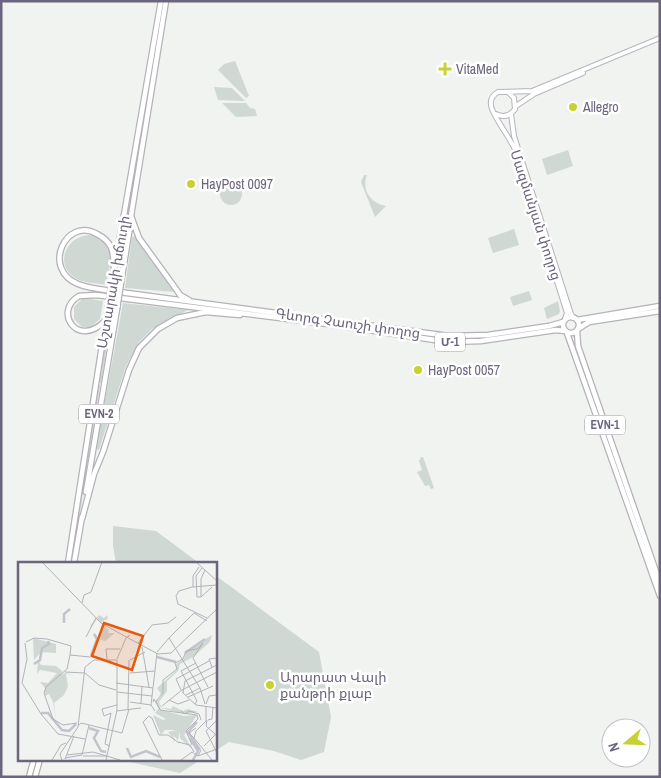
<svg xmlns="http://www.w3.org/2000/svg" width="661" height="778" font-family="'Archivo Narrow','Noto Sans Armenian',sans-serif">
<rect width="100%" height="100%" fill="#f0f3f0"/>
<path fill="#cfd8d3" d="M235,61l14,35 -3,2 -28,-28 6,-6z
M214,87l18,1 13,13 -27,-1z
M222,103h24l4,5 5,1 2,7 -21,1z
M140,133l-14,100 -2,-1z
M568,150l5,16 -26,9 -5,-16z
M364,175h3c-6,15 4,29 19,31l-11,11 -14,-35z
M220 194a11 11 0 1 1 22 0a11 11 0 1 1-22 0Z
M514,229l5,16 -26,8 -5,-15z
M92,235c26,8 18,30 14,50 -10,-2 -22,-2 -31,-7 -22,-14 -8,-44 17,-43z
M135,236l39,56 -49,-4 7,-51z
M529,291l3,9 -19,6 -3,-9z
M82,299h8l13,2 -3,18 -9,8h-9l-8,-8v-12z
M558,301l2,10 -1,3 -12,5 -3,-11z
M123,303l65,7 -36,19 -13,13 -13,24 -27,84 -3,-1z
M111,309h2l-12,74h-2z
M98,386h2l-28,177h-2z
M421,457h2l11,31 -3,1 -2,-4 -4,1 -8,-14 5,-2 -3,-9z
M113,526l43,5 43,32h-83l-3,-17z
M215,575l104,77 12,65 -7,35 -23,8 -27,-9 -45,-9 -14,9z
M116,759h86l-22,14z"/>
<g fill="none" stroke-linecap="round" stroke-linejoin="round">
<g stroke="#b6b4bc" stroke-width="6">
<path id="secondary" d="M516,106l18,-12 49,-21
M496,114c8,4 14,2 19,-5l-1,-11 -6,-6
M511,114l3,22 57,178 2,4
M565,319l2,-6 -51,-161c-4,-12 -25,-38 -25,-47 -1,-6 2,-10 7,-13l34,-1 128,-53"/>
</g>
<g stroke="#b5b3b9" stroke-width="7">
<path id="primary" d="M124,215l37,-214
M131,216l35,-215
M577,320l83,-14
M578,329l11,-7 71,-11"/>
</g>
<g stroke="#b4b2b8" stroke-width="7">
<path id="trunk" d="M131,216l8,22 37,51 4,6 9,5
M114,270c0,-8 0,-16 -3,-23 -3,-6 -8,-10 -14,-13 -31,-18 -56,35 -19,50 14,6 33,6 49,9l322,43 39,-1 61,-9 14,-4
M112,282l12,-67
M121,283l10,-63
M563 325a8 8 0 1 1 16 0a8 8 0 1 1-16 0Z
M105,321c-28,28 -52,-10 -26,-25l17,-1 240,30 112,17 33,-1 75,-11 9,1
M577,331l1,15 82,237
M567,333l93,263
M86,492l31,-183
M82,519l12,-45 9,-22 26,-82 10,-22 19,-19 19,-11 29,-6 34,3
M68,563l40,-256
M74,563l8,-46
M29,777l5,-18
M35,777l5,-18"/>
</g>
<use href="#secondary" stroke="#fff" stroke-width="4"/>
<use href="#primary" stroke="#fff" stroke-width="4.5"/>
<use href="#trunk" stroke="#fff" stroke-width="4.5"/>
<g stroke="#b4b2b8" stroke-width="7" stroke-linecap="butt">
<path id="trunk-bridge" d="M108,307l4,-25
M117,309l4,-26"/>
</g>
<use href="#trunk-bridge" stroke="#fff" stroke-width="4.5"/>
</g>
<g fill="#c7d231" stroke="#fff" stroke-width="2">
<path d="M442.5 61.5h5v5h5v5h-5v5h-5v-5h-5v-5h5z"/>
<circle cx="573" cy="107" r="5"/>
<circle cx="191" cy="184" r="5"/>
<circle cx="418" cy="370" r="5"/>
<circle cx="270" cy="685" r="5"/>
</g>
<g text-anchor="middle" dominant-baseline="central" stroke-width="5" stroke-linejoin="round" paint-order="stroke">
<g fill="#fff" stroke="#9893a5" stroke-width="1">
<rect x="435" y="332.5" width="30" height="19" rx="4"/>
<rect x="79" y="404.5" width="40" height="19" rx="4"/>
<rect x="585" y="415.5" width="40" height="19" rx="4"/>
</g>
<g font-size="12" font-weight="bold" fill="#6c657e">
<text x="450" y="342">Մ-1</text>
<text x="99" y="414">EVN-2</text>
<text x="605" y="425">EVN-1</text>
</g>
<g font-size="14" fill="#6c657e" stroke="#fff" text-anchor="start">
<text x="456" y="69">VitaMed</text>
<text x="583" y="107">Allegro</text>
<text x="201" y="184">HayPost 0097</text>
<text x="428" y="370">HayPost 0057</text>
<text x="280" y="677">Արարատ Վալի<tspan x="280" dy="16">քանթրի քլաբ</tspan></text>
</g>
<g font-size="14" fill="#6c657e" stroke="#fff">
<text transform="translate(536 215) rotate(72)">Մազմանյան փողոց</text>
<text transform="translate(113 282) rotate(-80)">Աշտարակի խճուղի</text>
<text transform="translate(348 323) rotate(8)">Գևորգ Չաուշի փողոց</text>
</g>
</g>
<g transform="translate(18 562)">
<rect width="199" height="199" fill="#f0f3f0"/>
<path d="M81,53l5,3 3,-3 1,4 -7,3 8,8 -1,3h7l-10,8 -5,-1 4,-13 -7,-8 -6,8 -1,-1zM194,73l-2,7 -17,15 -13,7 -2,7 -11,10v10l-8,11 3,6h4l5,1 2,-3 10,5 5,-2 10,3 -13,2 -24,-6 -4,-7 6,-7 -5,2 3,-2 -4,-6 20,-18 -1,-6 8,-5 2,-8zM15,76l23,6v9l-15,-1 -7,8zM20,98l3,5 15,1 6,5v4l2,-2 10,2 -8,-1 2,12 -4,9 -10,8 2,16 -3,-17 -4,-8 -4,2v-8l-5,-6 8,1 9,-10 -17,-3 -3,4zM140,147l26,7 13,-1 -13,20 8,14 -12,-11v-6l-2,8 -5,-5 2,5 -3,4 2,-4 -6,-8 8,-2h-11l-4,5 -8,-20 10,5 3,-1 -11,-6z" fill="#cfd8d3"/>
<path fill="none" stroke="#c3c2cd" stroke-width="2.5" d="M46,61v-9l6,-5M167,91l20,-14M73,94l6,-17 -3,-5M139,95l19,5M16,102l6,-4 2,-12 7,-4 -1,-3M23,151h7l14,17 7,1 7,-7M179,160l-9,10 12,18M71,166l9,3 -4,7 7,13 5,1M172,176l8,13 -5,9M109,186l4,9 15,-6 14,6"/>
<path fill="none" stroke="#b3b2bb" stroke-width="1" d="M24,0l59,61 29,16M178,0l21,19M184,6l-6,8 1,21h4l11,-10M175,25v-11l6,-9M183,35v-18l4,-9M64,41l2,-8 7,-3 11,-30M176,51l-25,25 31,50M176,51l13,8M189,56l-29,-14 -2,-8 3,-5 13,-4 25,-2M68,75l10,-19M112,77l28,15 13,-1 46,-44M8,80l8,-4 13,1 24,7 -1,9 20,2M7,81l2,16 -5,24 19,31 17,20 27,5M120,81l14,-18 16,-2 8,-6M124,85l7,40M139,90l12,-14M52,93l-3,14 -21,18 -2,6 9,26 10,6 14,-2M89,97l-1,-10h14M99,97l9,-21 4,-3 -2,2M112,98l15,-8M194,105l-3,-8 8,-1M47,110l20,1 14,12 17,5M112,111l25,-2M98,121l37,5M163,128l-5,-11 33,-18M99,130l35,4M164,130l14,13 21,3M165,131l2,-12 32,-16M168,133l14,-7 5,16M170,135l25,-11M151,138l9,4 11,-4M112,140l21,3M135,140l1,-3 6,11 37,5 1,4 -12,12 6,14M123,141l1,-17M177,142l2,-3 -16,-30 15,-8M188,142l3,-8 8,-1M144,144l20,-16 35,-18M188,144v15l-10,10 -2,7 18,22M110,147l1,-49M142,147l-4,-8 7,-8v-13l14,-11 -2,-6 8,-4 3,-8 11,-2 6,-6 -10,15 15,29M98,149l25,-3M137,149l-4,-6 6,-52M163,149l4,3 4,-3 10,3 2,6M93,151l-7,3 -2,-7 15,-4M130,154l4,2 7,17h9l11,8M130,155l-5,5 19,38M189,158l-1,6 9,8M190,158l4,-1 1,-12M199,158l-11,11 11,22M61,163l2,-2 37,9M100,170l4,1 7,-24M176,176l-5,-5 7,-5M160,180l12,3 4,7M92,184l-5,-2 6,-31M186,184l13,-13M49,193l26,-3 27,8M65,194h24M180,194l19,-7M47,196l17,-3 7,-30M47,197l9,-23M34,198l9,-15 5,-2M44,198l-2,-6 18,-27 7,-60 9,-7h23M88,198l11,-50v-50M163,198l11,-8 6,4 3,-6"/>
<path fill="#e8590c" fill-opacity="0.15" stroke="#e8590c" stroke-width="2.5" d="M86,61l39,13 -11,34 -40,-14z"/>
<rect width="199" height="199" fill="none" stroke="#6c657e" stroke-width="2.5"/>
</g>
<rect width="661" height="778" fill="none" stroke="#6c657e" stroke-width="5"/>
<g transform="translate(626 743) rotate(251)"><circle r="24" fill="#ffffff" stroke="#c4c1cb"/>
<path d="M0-4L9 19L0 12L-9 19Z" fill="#c7d231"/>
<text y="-8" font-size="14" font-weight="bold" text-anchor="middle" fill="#6c657e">N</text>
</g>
</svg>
